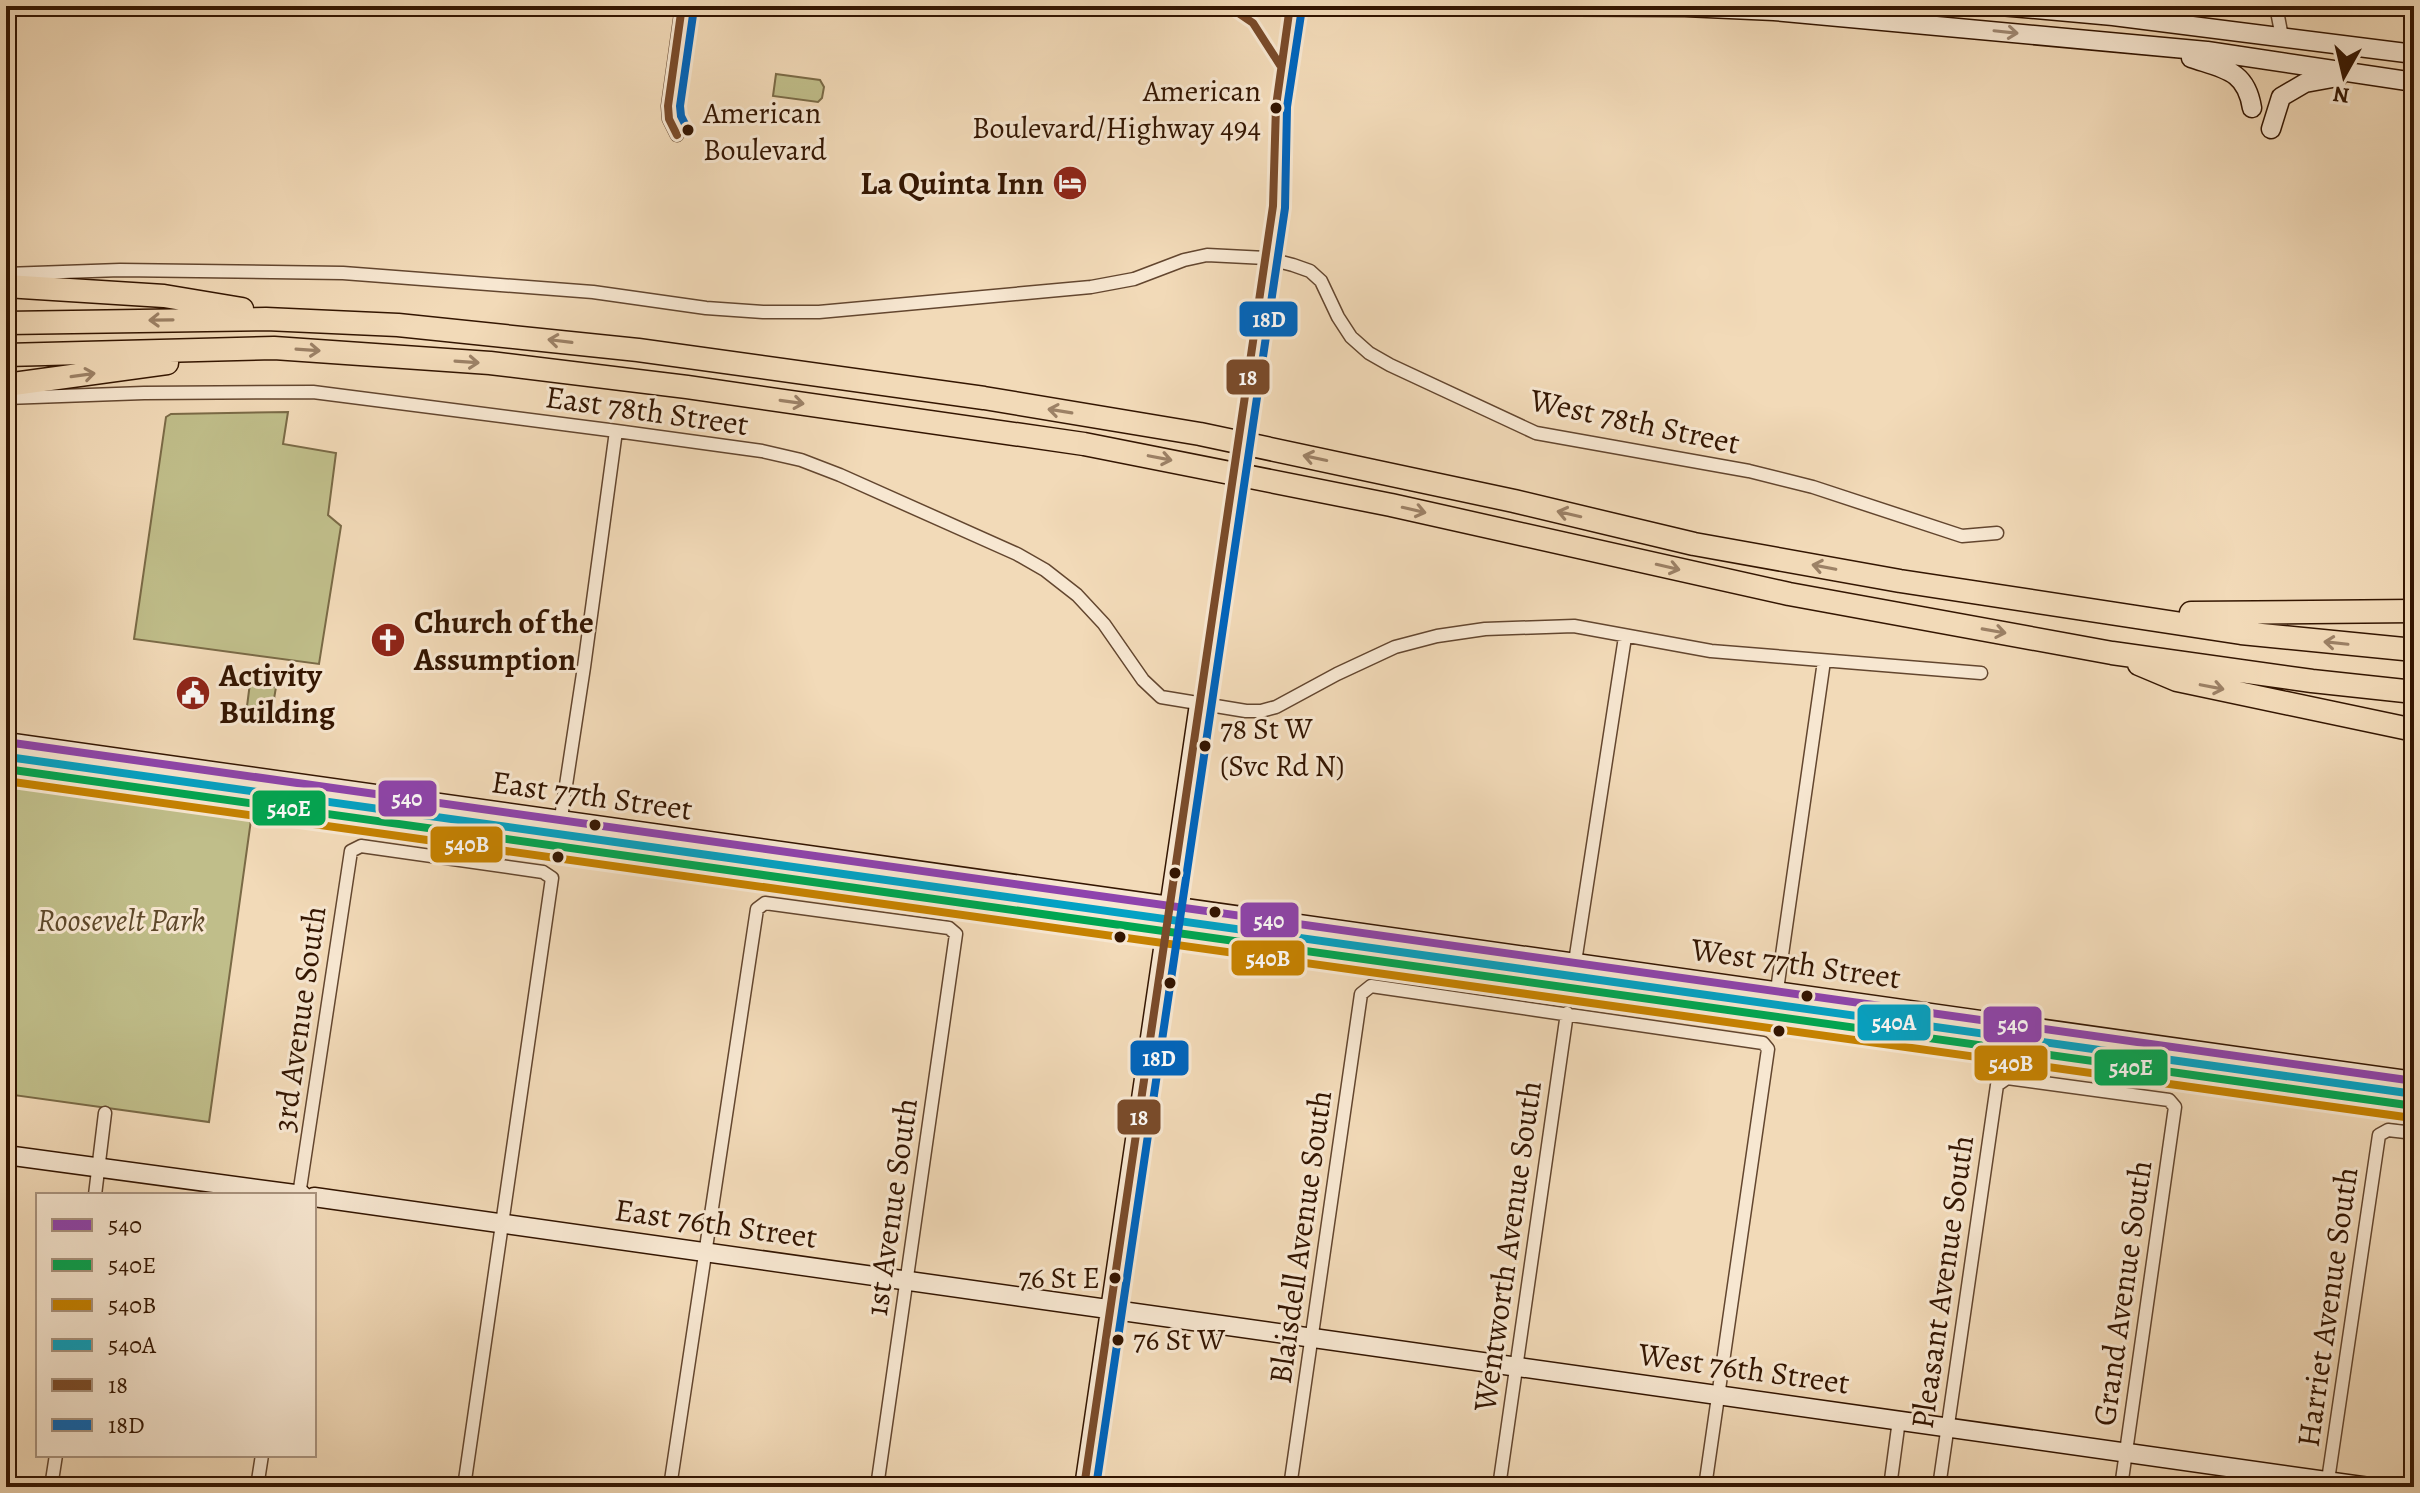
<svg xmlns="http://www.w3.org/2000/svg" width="2420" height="1493" font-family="Alegreya,serif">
<rect width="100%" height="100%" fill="#f2dab8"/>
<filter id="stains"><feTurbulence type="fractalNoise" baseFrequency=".0025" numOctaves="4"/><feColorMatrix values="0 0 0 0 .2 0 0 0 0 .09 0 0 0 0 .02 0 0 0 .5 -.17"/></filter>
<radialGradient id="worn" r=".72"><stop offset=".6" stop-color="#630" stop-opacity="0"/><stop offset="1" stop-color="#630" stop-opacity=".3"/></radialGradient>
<path fill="#c0be8a" stroke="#7a6a46" stroke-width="2" d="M776,74l44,6 4,7 -2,11 -4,4 -45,-6z
M288,412l-5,32 53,9 -8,62 13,11 -22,138 -185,-25 32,-222 5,-3z
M250,683l26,4 -2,12h-4l-2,18 -22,-3z
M6,786l245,34 -42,302 -203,-28z"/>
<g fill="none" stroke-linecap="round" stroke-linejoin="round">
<g stroke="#63462f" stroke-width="15">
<path id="street" d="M2276,6l6,31
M677,135l-8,-16 -1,-13 14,-100
M6,274l114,-4 223,3 250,19 113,16 57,4h56l272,-25 43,-8 50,-19 23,-5 59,3 27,7 17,6 11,10 17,36 13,20 18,16 21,12 146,68 213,38 64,16 149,49 35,-3
M6,398l138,-5 169,-1 296,38 153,21 39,9 39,15 177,79 28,16 32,25 27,29 39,56 18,17 85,14h15l15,-4 61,-33 58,-27 42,-11 48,-7 89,-3 137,25 270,22
M557,844l27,-177 32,-236
M1571,988l54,-351
M1777,990l47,-329
M95,1195l10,-82
M299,1195l52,-344 10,-5 182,26 9,6 -88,609
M51,1487l5,-32
M257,1487l5,-32
M670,1487l87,-578 8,-6 184,25 7,6 -79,553
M1290,1487l71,-493 10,-8 392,57 5,6 -63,438
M1499,1487l68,-474
M1890,1487l9,-67
M1939,1487l58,-402 10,-7 162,22 6,7 -54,380
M2327,1487l52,-352 9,-5 26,3"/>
</g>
<g stroke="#331501" stroke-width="21">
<path id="secondary" d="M1498,6l187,1 89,4 433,40 207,31
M2000,6l113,10 301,38
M2191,58c33,11 55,12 61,50
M2271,129l10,-32 24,-14 33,-6
M6,742l2408,339
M6,769l551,75 1420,203 437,59
M6,1155l296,40
M314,1197l2055,290
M1084,1487l115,-783"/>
</g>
<g stroke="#331501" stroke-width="25">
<path id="highway" d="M6,286l158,10 78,13
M6,323l260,-4 132,6 240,25 346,48 216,36 314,67 180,43 206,37 341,52 173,17
M6,355l268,-7 216,15 197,24 397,57 307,61 398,89 323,59 200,28 102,11
M6,385l161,-22
M2191,613l223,-2
M2139,664l38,16 237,50"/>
</g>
<use href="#street" stroke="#f7e7d1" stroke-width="12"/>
<use href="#secondary" stroke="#f7e7d1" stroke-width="18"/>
<use href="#highway" stroke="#f2dab8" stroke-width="22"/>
<g stroke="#f7e7d1" stroke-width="14">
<path id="bus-1" d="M6,742l2408,339"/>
</g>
<g stroke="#f7e7d1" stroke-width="14">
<path id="bus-2" d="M6,769c803,109 1605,229 2408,337"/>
</g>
<g stroke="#f7e7d1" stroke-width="14">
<path id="bus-3" d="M6,781c803,109 1604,229 2406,337"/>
</g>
<g stroke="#f7e7d1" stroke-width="14">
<path id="bus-4" d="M8,757c802,109 1603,229 2406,337"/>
</g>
<g stroke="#f7e7d1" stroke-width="14">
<path id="bus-5" d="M1228,6l25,17 27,42
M677,135l-8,-16 -1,-13 14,-100
M1084,1487l189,-1281 3,-100 14,-100"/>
</g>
<g stroke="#f7e7d1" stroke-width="14">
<path id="bus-6" d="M688,130l-7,-14 -1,-10 14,-98
M1096,1487l189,-1279 2,-101 15,-99"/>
</g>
<use href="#bus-1" stroke="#8e44ad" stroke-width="8"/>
<use href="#bus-2" stroke="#00a651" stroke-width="8"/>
<use href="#bus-3" stroke="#c68200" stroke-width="8"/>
<use href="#bus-4" stroke="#03a2c4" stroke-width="8"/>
<use href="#bus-5" stroke="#7a4b2a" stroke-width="8"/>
<use href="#bus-6" stroke="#0065bd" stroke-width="8"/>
</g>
<defs><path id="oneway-shaft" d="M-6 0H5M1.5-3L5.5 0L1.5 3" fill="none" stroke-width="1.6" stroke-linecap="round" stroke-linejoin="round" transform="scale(2)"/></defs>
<use stroke="#9f8873" href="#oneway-shaft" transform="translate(2006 32) rotate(6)"/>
<g stroke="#9c8166">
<use href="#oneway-shaft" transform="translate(161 320) rotate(179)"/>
<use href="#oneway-shaft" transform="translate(560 341) rotate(-173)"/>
<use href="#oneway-shaft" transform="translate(308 350) rotate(4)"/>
<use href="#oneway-shaft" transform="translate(467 362) rotate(4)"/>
<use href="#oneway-shaft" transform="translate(83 375) rotate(-8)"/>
<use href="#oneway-shaft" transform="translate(792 402) rotate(8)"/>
<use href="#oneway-shaft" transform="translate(1060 411) rotate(-171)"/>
<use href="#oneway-shaft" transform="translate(1160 458) rotate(11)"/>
<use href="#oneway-shaft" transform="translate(1315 458) rotate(-168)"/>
<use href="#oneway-shaft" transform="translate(1414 510) rotate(13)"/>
<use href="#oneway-shaft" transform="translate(1569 514) rotate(-167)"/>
<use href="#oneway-shaft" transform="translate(1668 567) rotate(13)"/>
<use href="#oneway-shaft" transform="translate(1824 567) rotate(-169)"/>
<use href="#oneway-shaft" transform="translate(1994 631) rotate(10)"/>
<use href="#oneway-shaft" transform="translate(2336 643) rotate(-174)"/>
<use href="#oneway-shaft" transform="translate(2212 687) rotate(11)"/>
</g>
<defs>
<g id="hotel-disc" transform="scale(1.8)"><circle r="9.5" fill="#8f2418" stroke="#f7e7d1"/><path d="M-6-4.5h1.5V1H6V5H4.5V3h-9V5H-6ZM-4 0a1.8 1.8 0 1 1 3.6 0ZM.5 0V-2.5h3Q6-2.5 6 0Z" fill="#fff"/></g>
<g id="church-disc" transform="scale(1.8)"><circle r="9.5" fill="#8f2418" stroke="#f7e7d1"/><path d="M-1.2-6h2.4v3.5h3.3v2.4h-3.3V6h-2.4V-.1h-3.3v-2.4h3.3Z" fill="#fff"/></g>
<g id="civic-disc" transform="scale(1.8)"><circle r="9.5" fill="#8f2418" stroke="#f7e7d1"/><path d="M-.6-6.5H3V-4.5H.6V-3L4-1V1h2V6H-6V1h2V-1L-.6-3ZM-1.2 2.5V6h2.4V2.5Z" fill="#fff"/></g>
</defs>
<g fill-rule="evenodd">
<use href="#hotel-disc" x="1070" y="183"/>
<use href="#church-disc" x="388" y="640"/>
<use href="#civic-disc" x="193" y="693"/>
</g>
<g fill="#331501" stroke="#f7e7d1" stroke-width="3">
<circle cx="1276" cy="108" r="7"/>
<circle cx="688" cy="130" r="7"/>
<circle cx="1205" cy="746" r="7"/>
<circle cx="595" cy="825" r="7"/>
<circle cx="558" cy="857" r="7"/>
<circle cx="1175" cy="873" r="7"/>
<circle cx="1215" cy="912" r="7"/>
<circle cx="1120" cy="937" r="7"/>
<circle cx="1170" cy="983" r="7"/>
<circle cx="1807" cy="996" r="7"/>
<circle cx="1779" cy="1031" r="7"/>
<circle cx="1115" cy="1278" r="7"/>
<circle cx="1118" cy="1340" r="7"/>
</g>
<g text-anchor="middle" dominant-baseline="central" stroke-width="6" stroke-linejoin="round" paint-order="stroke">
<g font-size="30" fill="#331501" stroke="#f7e7d1" text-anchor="start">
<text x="1261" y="91" text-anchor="end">American<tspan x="1261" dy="37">Boulevard/Highway 494</tspan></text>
<text x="703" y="113">American<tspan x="703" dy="37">Boulevard</tspan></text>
<text x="1220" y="729">78 St W<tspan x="1220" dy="37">(Svc Rd N)</tspan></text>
<text x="1100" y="1278" text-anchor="end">76 St E</text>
<text x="1133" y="1340">76 St W</text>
</g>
<g font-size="32" font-weight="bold" fill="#331501" stroke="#f7e7d1" text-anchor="start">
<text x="1044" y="183" text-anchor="end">La Quinta Inn</text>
<text x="414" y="622">Church of the<tspan x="414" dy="37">Assumption</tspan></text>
<text x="219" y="675">Activity<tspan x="219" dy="37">Building</tspan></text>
</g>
<g font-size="32" fill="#331501" stroke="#f7e7d1">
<text transform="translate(647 410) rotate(8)">East 78th Street</text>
<text transform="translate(1635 421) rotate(12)">West 78th Street</text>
<text transform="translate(592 795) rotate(8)">East 77th Street</text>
<text transform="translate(1796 963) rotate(8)">West 77th Street</text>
<text transform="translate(299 1019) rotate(-82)">3rd Avenue South</text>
<text transform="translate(891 1207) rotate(-82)">1st Avenue South</text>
<text transform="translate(716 1223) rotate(8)">East 76th Street</text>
<text transform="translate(1300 1237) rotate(-82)">Blaisdell Avenue South</text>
<text transform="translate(1507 1246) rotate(-82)">Wentworth Avenue South</text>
<text transform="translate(1942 1282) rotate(-82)">Pleasant Avenue South</text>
<text transform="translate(2122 1293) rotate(-82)">Grand Avenue South</text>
<text transform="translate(2327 1307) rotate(-82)">Harriet Avenue South</text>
<text transform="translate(1744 1368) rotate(8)">West 76th Street</text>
</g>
<g font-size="32" font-style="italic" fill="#5d482a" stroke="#f7e7d1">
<text x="121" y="920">Roosevelt Park</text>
</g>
</g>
<g stroke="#f7e7d1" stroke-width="3">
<rect x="1238" y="300" width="61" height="38" rx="8" fill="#0065bd"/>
<rect x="1225" y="358" width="46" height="38" rx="8" fill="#7a4b2a"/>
<rect x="377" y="779" width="61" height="39" rx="8" fill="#8e44ad"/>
<rect x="251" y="789" width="76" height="38" rx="8" fill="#00a651"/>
<rect x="429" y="825" width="75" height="39" rx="8" fill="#c68200"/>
<rect x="1239" y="901" width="61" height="38" rx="8" fill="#8e44ad"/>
<rect x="1230" y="939" width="76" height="38" rx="8" fill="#c68200"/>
<rect x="1856" y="1003" width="76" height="39" rx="8" fill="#03a2c4"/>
<rect x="1982" y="1005" width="61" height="39" rx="8" fill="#8e44ad"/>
<rect x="1129" y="1039" width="61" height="38" rx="8" fill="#0065bd"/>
<rect x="1973" y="1044" width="76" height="38" rx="8" fill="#c68200"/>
<rect x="2093" y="1048" width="76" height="39" rx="8" fill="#00a651"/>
<rect x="1116" y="1098" width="46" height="38" rx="8" fill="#7a4b2a"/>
</g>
<g font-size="22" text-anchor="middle" font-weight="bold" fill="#fff">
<text x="1269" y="327">18D</text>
<text x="1248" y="385">18</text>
<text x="407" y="806">540</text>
<text x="289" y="816">540E</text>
<text x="467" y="852">540B</text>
<text x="1269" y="928">540</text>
<text x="1268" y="966">540B</text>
<text x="1894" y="1030">540A</text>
<text x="2013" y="1032">540</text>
<text x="1159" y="1066">18D</text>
<text x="2011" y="1071">540B</text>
<text x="2131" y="1075">540E</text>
<text x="1139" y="1125">18</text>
</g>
<rect width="2420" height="1493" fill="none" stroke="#f2dab8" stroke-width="32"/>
<rect x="8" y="8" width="2404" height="1477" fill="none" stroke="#331501" stroke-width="4"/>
<rect x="16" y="16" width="2388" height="1461" fill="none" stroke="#331501" stroke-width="2"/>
<rect x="36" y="1193" width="280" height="264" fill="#f7e7d1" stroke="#a9937e" stroke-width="2"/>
<rect x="52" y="1219" width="40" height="12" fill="#8e44ad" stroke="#a9937e" stroke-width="2"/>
<text x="108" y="1233" font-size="24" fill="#331501">540</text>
<rect x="52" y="1259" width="40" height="12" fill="#00a651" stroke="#a9937e" stroke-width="2"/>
<text x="108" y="1273" font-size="24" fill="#331501">540E</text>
<rect x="52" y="1299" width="40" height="12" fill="#c68200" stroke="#a9937e" stroke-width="2"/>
<text x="108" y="1313" font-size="24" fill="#331501">540B</text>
<rect x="52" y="1339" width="40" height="12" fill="#03a2c4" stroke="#a9937e" stroke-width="2"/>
<text x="108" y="1353" font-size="24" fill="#331501">540A</text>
<rect x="52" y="1379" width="40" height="12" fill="#7a4b2a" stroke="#a9937e" stroke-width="2"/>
<text x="108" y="1393" font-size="24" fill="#331501">18</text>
<rect x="52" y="1419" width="40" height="12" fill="#0065bd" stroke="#a9937e" stroke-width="2"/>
<text x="108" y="1433" font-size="24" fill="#331501">18D</text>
<g transform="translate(2344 76) rotate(188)" stroke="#f7e7d1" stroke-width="6" paint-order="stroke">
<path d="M0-6L14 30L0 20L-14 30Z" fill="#331501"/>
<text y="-12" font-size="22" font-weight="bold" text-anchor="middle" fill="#331501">N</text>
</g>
<rect width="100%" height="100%" filter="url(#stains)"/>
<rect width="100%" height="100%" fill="url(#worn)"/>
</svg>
